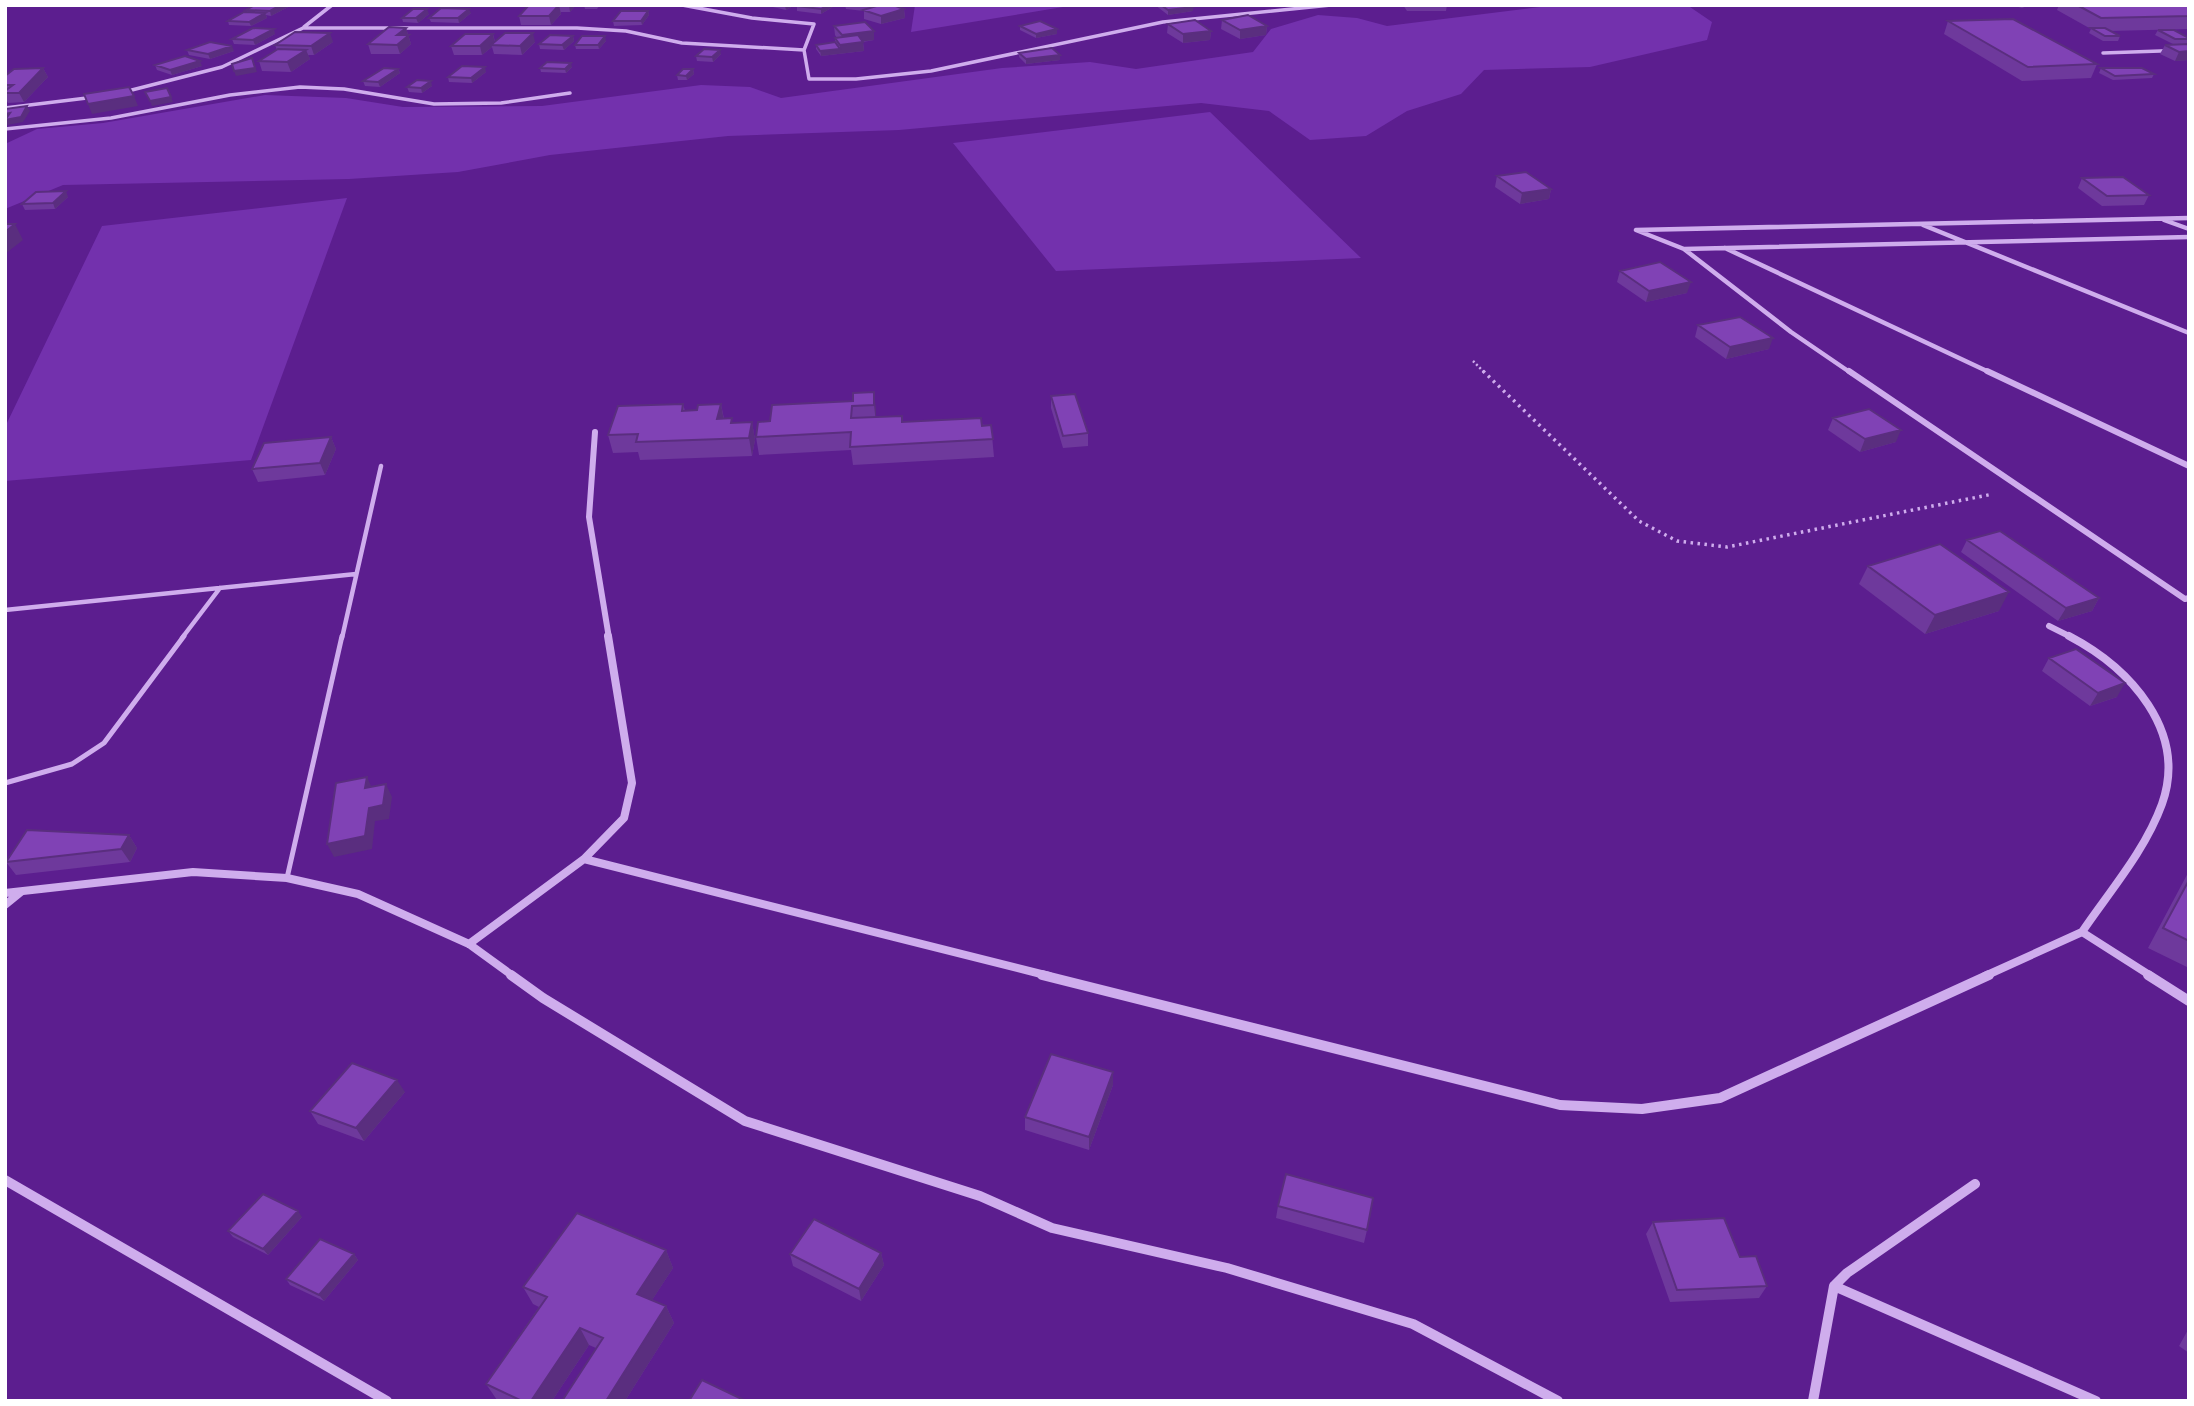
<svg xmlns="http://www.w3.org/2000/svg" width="2194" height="1406" font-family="'PT Sans Narrow',sans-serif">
<rect width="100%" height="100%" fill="#5c1e8f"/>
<path fill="#7331ad" d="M915,5h160l-164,27z
M1556,5h140l-6,2 22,15 -5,18 -117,27 -106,3 -23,24 -54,17 -41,25 -56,4 -41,-29 -68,-8 -302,27 -171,6 -178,19 -92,17 -109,7 -286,6 -58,24v-65l32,-15 66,-6 162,-28 81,3 57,9 139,-1 159,-21 49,2 31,11 221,-30 88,-6 46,7 117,-17 18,-23 47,-14 39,3 30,8z
M1210,112l151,146 -305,13 -103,-128z
M347,198l-96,262 -246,21v-54l97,-201z"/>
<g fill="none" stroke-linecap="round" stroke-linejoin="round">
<path stroke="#cfaded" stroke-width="2.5" stroke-dasharray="2 2.5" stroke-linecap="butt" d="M1473,361l12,12"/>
<path stroke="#cfaded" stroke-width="3.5" stroke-dasharray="2.5 4.5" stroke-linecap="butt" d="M1483,371l156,150 38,20 50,6 266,-53"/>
<path stroke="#cfaded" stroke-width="4.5" d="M5,610l351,-36
M182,638l38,-50
M342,638l39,-172"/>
<path stroke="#cfaded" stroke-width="5" d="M5,783l67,-19 32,-21 80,-107
M287,878l55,-242"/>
<path stroke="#cfaded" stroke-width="3.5" d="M682,5l70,13 62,6 -10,26
M304,27l28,-22
M2103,53l86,-3
M124,92l98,-25 81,-39h274l49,3 56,12 122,7 5,29h47l75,-8 232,-49 168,-17
M5,108l90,-11
M5,129l106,-11 119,-23 70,-8 44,2 90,15 67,-1 69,-10"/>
<path stroke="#cfaded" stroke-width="4.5" d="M2164,220l25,9
M1923,225l266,108
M1725,248l266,125
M1684,249l505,-12
M1851,373l-60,-41 -107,-83 -48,-19 553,-12"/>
<path stroke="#cfaded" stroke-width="6" d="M1849,371l336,228 4,-1
M1987,371l202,95
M595,432l-6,85 20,121
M2049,626l24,12"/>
<path stroke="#cfaded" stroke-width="8" d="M2069,636c61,32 119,95 93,168 -17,47 -53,88 -80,128
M584,859l40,-41 8,-35 -24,-147
M5,893l188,-21 94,6 71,16 111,50 44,32
M5,905l16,-13
M469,944l115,-85 465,117
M1985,976l97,-44 69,44"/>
<path stroke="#cfaded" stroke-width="10" d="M511,975l32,23 202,123 235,75 72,32 175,40 186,56 145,77
M1042,975l518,130 82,4 78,-11 269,-123
M2148,975l41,26
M5,1180l382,221
M1834,1286l262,115
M1813,1401l21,-115 13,-13 128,-89"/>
</g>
<path fill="#6e399c" d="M255,5h34l1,1 -19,10 -5,-1 1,3 -16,8 -22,-1 -1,-4 19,-9 -1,-2z
M529,5h47l-6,7h-9v2l-10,11h-30l-2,-9z
M584,5h16l-3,4h-12z
M764,5h31l-9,5z
M836,5l-15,9 -24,-3v-5z
M845,5h32l-2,1 29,3 1,9 -24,6 -17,-5v-8l-18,-2z
M1155,5h36l2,6 -25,4z
M1403,5h44l-1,6h-39z
M2011,5h19l-8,3z
M2059,5h130v24l-79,2 10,5 -2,5h-15l-14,-8 2,-4 -34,-19z
M648,11l1,4 -7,10 -28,1 -1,-5z
M471,13l-12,10 -28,-1 -2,-4z
M429,14l-11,9 -15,-1 -1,-4z
M1222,20l45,6 -1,9 -26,4 -19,-10z
M1948,21l149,43 -6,14 -69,3 -78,-47z
M1168,24l43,7 -1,9 -27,3 -16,-10z
M834,26l40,14 -11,2 1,9 -43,5 -5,-7v-4l19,-3v-4h2l-2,-3z
M1020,26l37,8 -21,4 -16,-8z
M406,28l5,16 -11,10h-29l-3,-10z
M2158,30l31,8v22l-14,1 -15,-7 5,-9 8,-1 -18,-9z
M275,34l-20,11 -21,-1 -2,-5z
M493,34l2,8h40l-13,13 -28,-1 -2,-7 -10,8h-28l-3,-9z
M573,36l1,5 -10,9 -24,-1 -1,-5z
M606,41l-7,8h-23l-1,-4z
M333,42l-19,13h-6l2,4 -19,13 -29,-1 -3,-10 18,-11 -2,-5z
M187,50l47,1 -24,8 -21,-4z
M1019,53l41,7 -34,4 -7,-7z
M721,54l-8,8 -16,-1 -1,-5z
M155,65l47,1 -30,9 -15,-5z
M572,67l-6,6 -25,-1 -1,-4z
M43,68l5,9 -24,25 -16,1 -3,-5v-22z
M2101,68l53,6 -2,4 -39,2 -14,-7z
M398,69l2,4 -20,14 -15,-1 -2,-5z
M693,69l1,5 -7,6h-9l-1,-5z
M486,72l-14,11 -23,-1 -1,-5z
M432,86l-10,7 -13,-1 -2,-5z
M1497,176l54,13 -2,10 -29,5 -25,-17z
M2082,178l67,17 -5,10 -42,1 -24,-18z
M68,197l-13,12 -30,1 -3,-6z
M1620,271l67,22 -41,9 -29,-20z
M1698,325l71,24 -43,10 -31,-22z
M874,392l2,25 26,-1 1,6 88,3 3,32 -141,8 -2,-15 -92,5 -3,-18 14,-16 83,-20z
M1051,396l37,37v13l-25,2 -12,-40z
M683,404l2,7 12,-1 24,-6 3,15 9,4 19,-1 3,18 -3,16 -112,4 -2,-8 -25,1 -5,-18z
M1833,418l63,24 -36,10 -32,-22z
M331,437l5,12 -11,26 -67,7 -6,-13z
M1967,540l132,58 -7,13 -34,10 -97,-69z
M1868,566l131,45 -74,23 -66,-50z
M2049,658l68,39 -27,9 -48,-35z
M129,835l8,13 -7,14 -114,13 -10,-13z
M2189,871v97l-41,-20z
M1113,1072v13l-24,65 -64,-20v-13z
M405,1092l-41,49 -46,-17 -8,-13z
M1278,1206l89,24 -3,13 -88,-25z
M302,1217l-34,38 -35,-18 -5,-6z
M1653,1222l87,35 27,29 -8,12 -89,4 -24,-68z
M666,1250l7,18 -21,32 14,6 8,17 -49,78h-63l34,-53 -7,-3 -37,56 -55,-1 -11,-16 53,-77 -6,-3 -10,-17z
M881,1253l3,12 -23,36 -68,-35 -3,-12z
M354,1254l4,6 -34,41 -34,-16 -4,-6z
M2189,1328v25l-10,-7z"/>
<path fill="#5a2e7f" d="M281,5l9,1 -19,10 -1,-5z
M559,5l2,9 -10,11 -2,-9z
M569,5h7l-6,7z
M786,5h9l-9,5 -1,-4z
M828,5h8l-15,9v-5z
M1193,7v4l-25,4v-5z
M427,9l2,5 -11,9 -2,-5z
M469,9l2,4 -12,10 -1,-5z
M904,9l1,9 -24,6v-8z
M648,11l1,4 -7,10 -1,-4z
M265,13l2,5 -16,8 -2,-4z
M1267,26l-1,9 -26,4v-9z
M406,28l5,16 -11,10 -3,-9v-10z
M274,29l1,5 -20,11 -2,-5z
M1057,29v5l-21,4v-4z
M874,31v9l-31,4 -1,-9z
M1211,31l-1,9 -27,3v-9z
M330,33l3,9 -19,13 -3,-9z
M533,33l2,9 -13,13 -2,-9z
M493,34l2,10 -4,1 1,2 -10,8 -2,-9z
M573,36l1,5 -10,9 -2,-5z
M605,36l1,5 -7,8 -1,-4z
M863,42l1,9 -43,5 -1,-5 20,-2v-4z
M232,46l2,5 -24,8 -2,-5z
M306,50l4,9 -19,13 -4,-10z
M720,50l1,4 -8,8 -1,-5z
M2189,51v9l-14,1 4,-9z
M1060,55v5l-34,4v-5z
M252,58l5,14 -21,4 -2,-5z
M200,61l2,5 -30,9 -2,-5z
M571,63l1,4 -6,6 -1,-4z
M485,67l1,5 -14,11 -1,-5z
M43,68l5,9 -24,25 -5,-9z
M398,69l2,4 -20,14 -2,-5z
M693,69l1,5 -7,6 -1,-4z
M431,81l1,5 -10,7 -1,-5z
M134,96l4,10 -46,8 -4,-10z
M171,97l2,5 -21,4 -2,-5z
M27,106l3,5 -7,11 -16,3 -2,-5z
M1551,189l-2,10 -29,5 2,-11z
M66,191l2,6 -13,12 -2,-6z
M15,224l8,16 -18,14v-22z
M1691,282l-4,11 -41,9 3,-11z
M1773,338l-4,11 -43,10 4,-12z
M874,392l2,17v14l-2,-18z
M721,404l3,17 -7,-2z
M752,422l3,18 -3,16 -3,-18z
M1901,430l-5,12 -36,10 5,-13z
M331,437l5,12 -11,26 -5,-12z
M2009,592l-10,19 -74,23 10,-19z
M2099,598l-7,13 -34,10 8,-13z
M2125,683l-8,14 -27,9 8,-13z
M367,777l6,13 -8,-2z
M386,784l6,13 -3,22 -14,2 -3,28 -38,8 -7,-13 42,-36z
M129,835l8,13 -7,14 -9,-13z
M1113,1072v13l-24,65v-13z
M397,1080l8,12 -41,49 -8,-13z
M298,1211l4,6 -34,38 -5,-6z
M666,1250l7,18 -28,43 -8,-17z
M881,1253l3,12 -23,36 -2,-12z
M354,1254l4,6 -34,41 -5,-6z
M666,1306l8,17 -49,78h-19z
M580,1328l9,17 -37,56h-21z"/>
<path fill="#8042b5" stroke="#5a2e7f" stroke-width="2" d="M255,5h26l-11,6 -24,-1z
M529,5h30l-10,11h-30z
M798,5h30l-7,4 -24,-3z
M880,5h13l11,4 -23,7 -18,-6z
M1161,5h30l2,2 -25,3z
M2077,5h112v11l-88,2z
M441,8l28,1 -11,9h-29z
M413,9h14l-11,9h-14z
M621,11h27l-7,10h-28z
M244,12l21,1 -16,9 -21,-1z
M1248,15l19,11 -27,4 -18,-10z
M2013,19l84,45 -69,3 -80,-46z
M1195,20l16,11 -28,3 -15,-10z
M1040,21l17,8 -21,5 -16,-8z
M865,22l9,9 -32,4 -8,-9z
M389,27l17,1 -9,7h12l-12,10 -29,-1z
M253,28l21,1 -21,11 -21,-1z
M2091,28h14l15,8h-15z
M2158,30h16l15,8v1h-14z
M295,32l35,1 -19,13 -36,-1z
M505,33h28l-13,13 -29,-1z
M465,34h28l-13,12h-29z
M550,35l23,1 -11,9 -23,-1z
M858,35l5,7 -23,3 -5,-7z
M582,36h23l-7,9h-23z
M210,42l22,4 -24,8 -21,-4z
M835,42l5,7 -20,2 -4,-6z
M2189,44v7l-10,1 -14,-7z
M1052,48l8,7 -34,4 -7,-6z
M278,49l28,1 -19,12 -28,-1z
M704,49l16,1 -8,7 -16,-1z
M185,56l15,5 -30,9 -15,-5z
M252,58l3,10 -21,3 -2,-7z
M547,62l24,1 -6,6 -25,-1z
M462,66l23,1 -14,11 -23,-1z
M43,68l-24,25h-14v-2l8,-6h-8v-9l9,-7z
M384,68l14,1 -20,13 -15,-1z
M2101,68h41l12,6 -39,2z
M683,69h10l-7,7 -9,-1z
M417,80l14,1 -10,7 -14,-1z
M129,87l5,9 -46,8 -4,-10z
M167,88l4,9 -21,4 -5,-9z
M27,106l-6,11 -16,3 5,-7 -5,1v-5z
M1526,172l25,17 -29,4 -25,-17z
M2123,177l26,18 -42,1 -25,-18z
M66,191l-13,12 -31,1 14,-12z
M5,224h10l-10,8z
M1660,262l31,20 -42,9 -29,-20z
M1740,317l33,21 -43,9 -32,-22z
M874,392v13l-22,1 -1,12 51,-2v6l79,-4 1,8 9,-1 2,14 -143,8 1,-15 -95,5 2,-15 12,-1 2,-16 81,-4v-8z
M1075,394l13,39 -25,3 -12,-40z
M683,404l-1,7 15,-1 1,-5 23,-1 -4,15 15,-1 -1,5 21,-1 -3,16 -113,4 2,-8 -30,1 10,-29z
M1869,409l32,21 -36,9 -32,-21z
M331,437l-11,26 -68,6 12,-26z
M2000,531l99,67 -33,10 -99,-68z
M1940,544l69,48 -74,23 -67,-49z
M2076,649l49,34 -27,10 -49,-35z
M367,777l-2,11 21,-4 -3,21 -14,3 -4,28 -38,8 9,-61z
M27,830l102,5 -8,14 -115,13z
M2189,880v61l-26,-13z
M1051,1054l62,18 -24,65 -64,-20z
M352,1063l45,17 -41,48 -46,-17z
M1286,1174l87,24 -6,32 -89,-24z
M263,1194l35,17 -35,38 -35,-18z
M577,1213l89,37 -29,44 29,12 -60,95h-44l41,-63 -23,-10 -49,73h-9l-36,-17 61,-87 -24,-10z
M1724,1218l16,39 16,-1 11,30 -90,4 -24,-68z
M814,1219l67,34 -22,36 -69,-35z
M320,1239l34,15 -35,41 -33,-16z
M702,1380l44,21h-57z"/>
<rect width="2194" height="1406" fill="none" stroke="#ffffff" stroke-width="14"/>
</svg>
